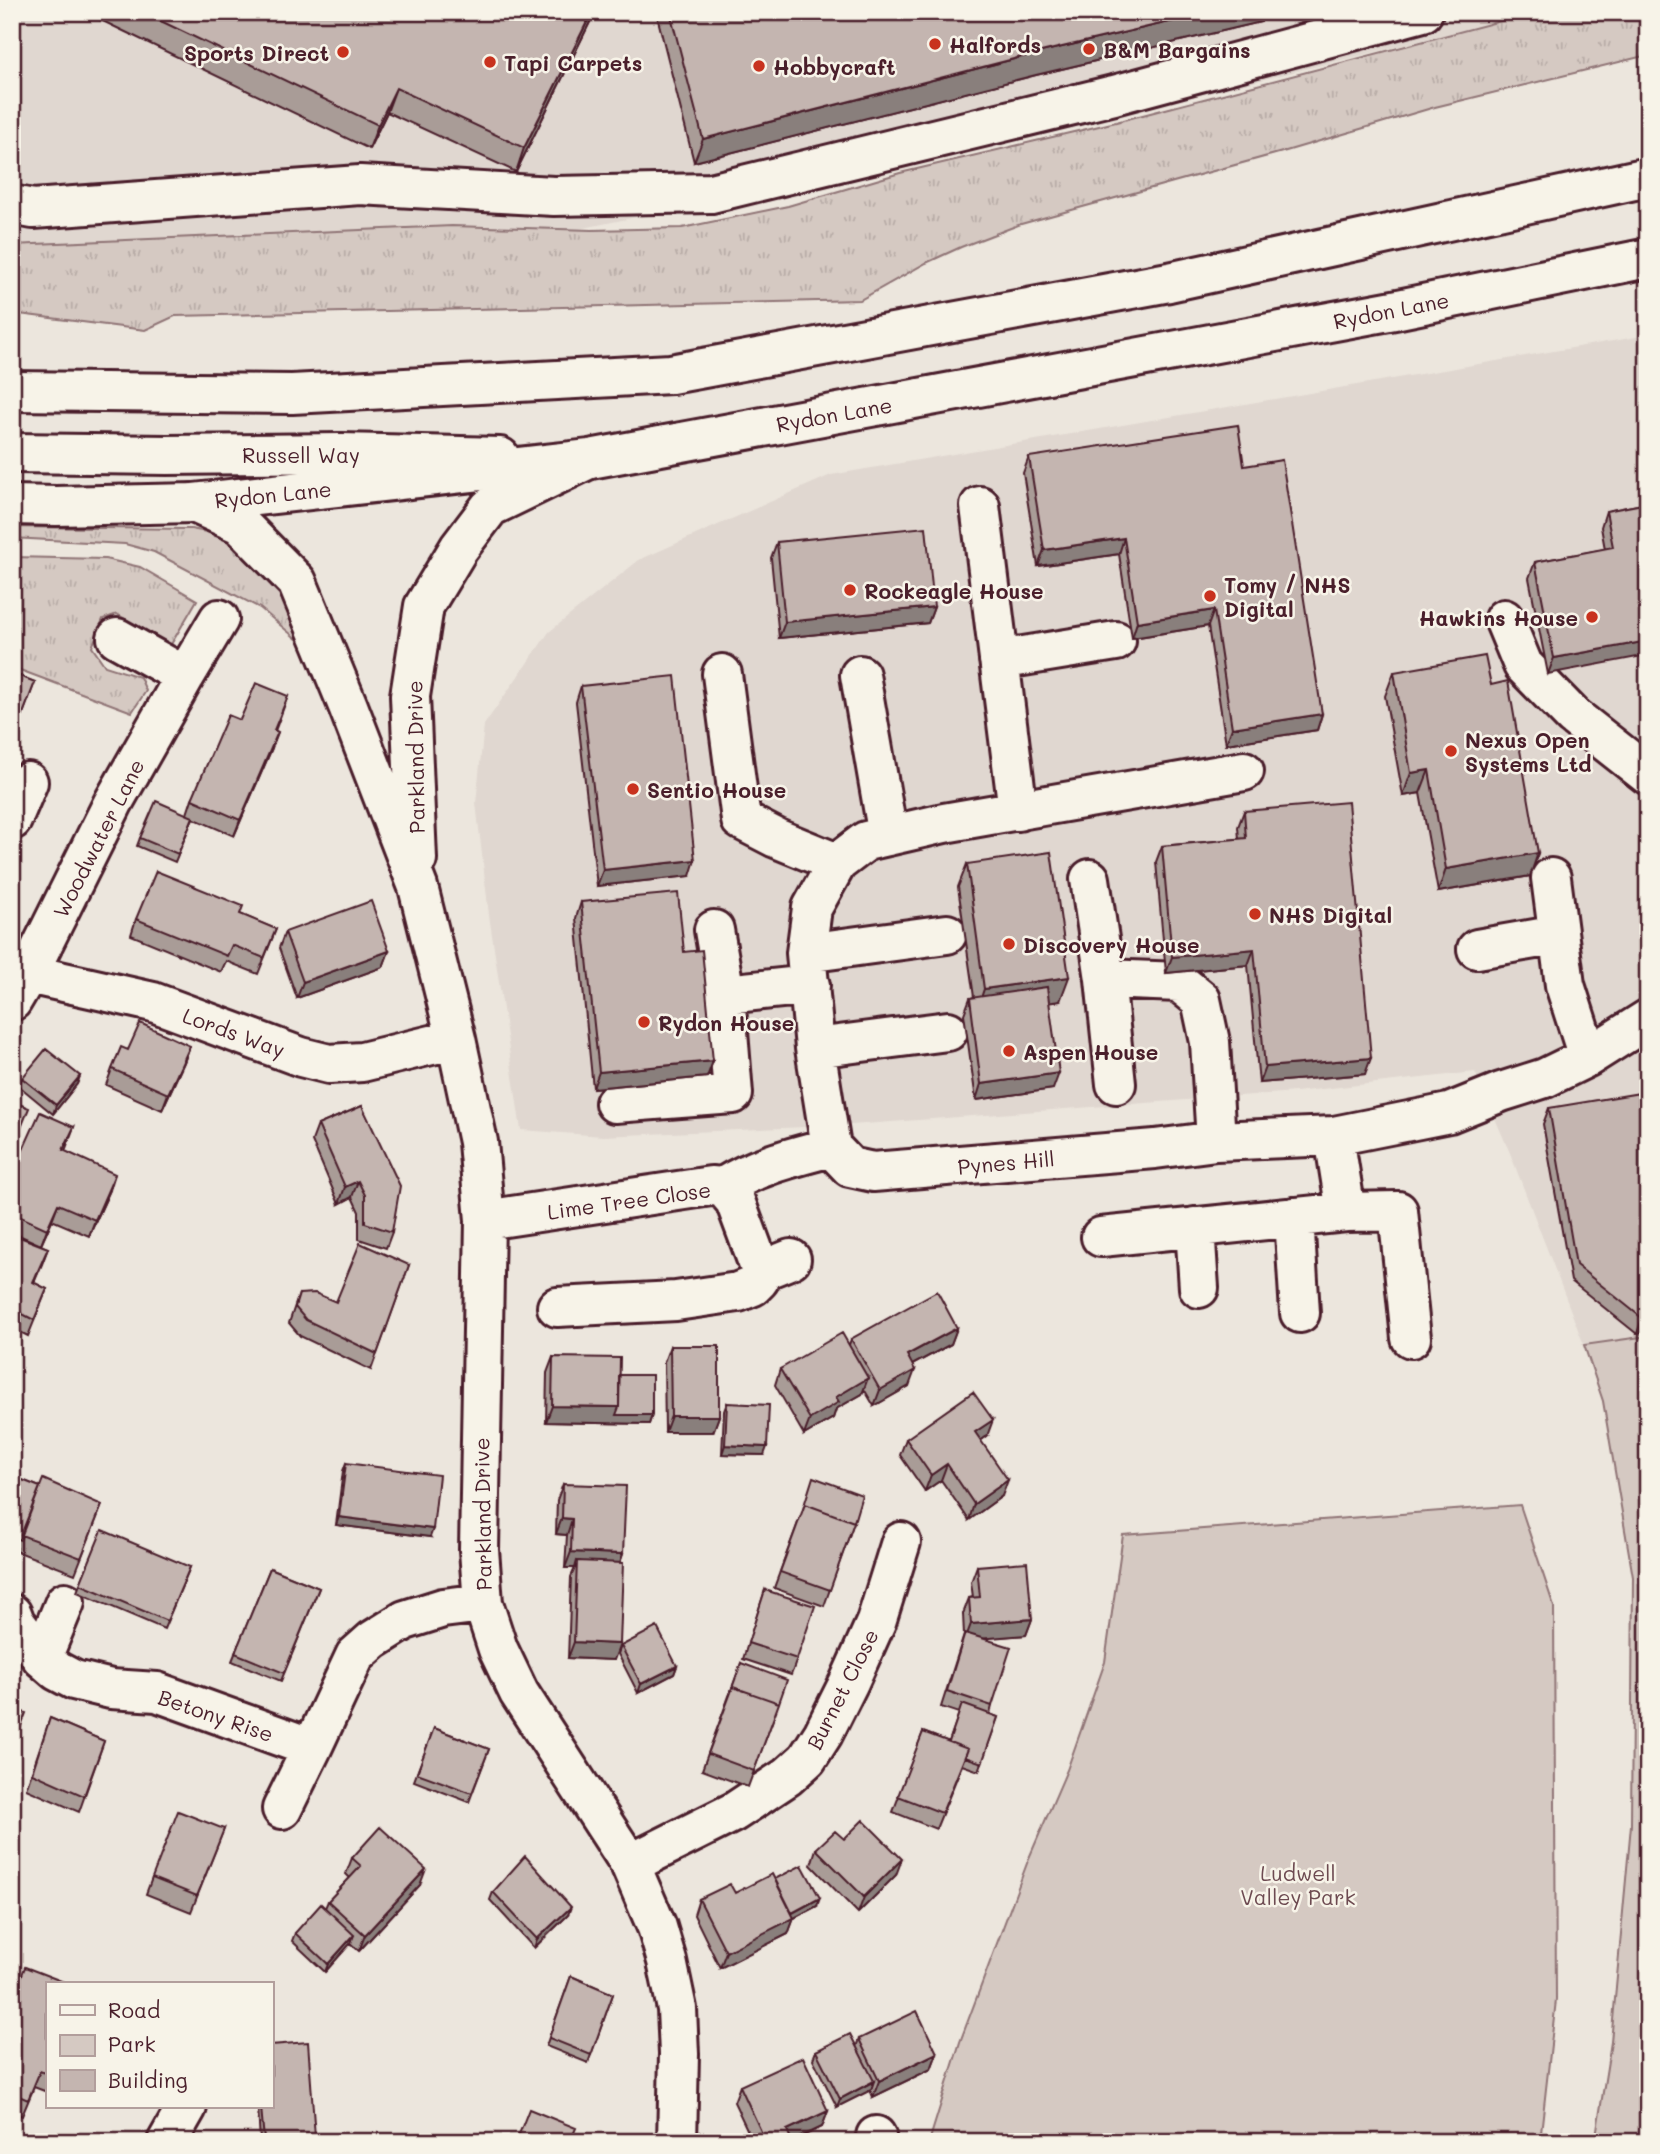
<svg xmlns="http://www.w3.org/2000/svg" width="1660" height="2154" font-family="Mali,sans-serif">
<defs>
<pattern id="grass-tufts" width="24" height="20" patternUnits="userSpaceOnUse" patternTransform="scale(1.75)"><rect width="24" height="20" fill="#d5c9c2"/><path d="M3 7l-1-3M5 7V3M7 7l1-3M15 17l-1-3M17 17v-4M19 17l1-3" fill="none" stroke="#b8aca7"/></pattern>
</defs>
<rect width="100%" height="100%" fill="#ece6dd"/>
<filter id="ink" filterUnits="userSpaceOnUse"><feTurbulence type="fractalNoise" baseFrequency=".0143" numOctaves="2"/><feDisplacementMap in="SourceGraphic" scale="14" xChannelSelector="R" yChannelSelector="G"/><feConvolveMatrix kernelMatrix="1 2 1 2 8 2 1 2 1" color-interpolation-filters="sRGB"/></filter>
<g filter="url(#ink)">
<path fill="#e0d7d0" d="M12,12h1525l-475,117 -885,183 -165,-2z
M1648,335v1001l-64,9 -74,-192 -35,-81 -180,20 -444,33 -248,11 -82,-6 -32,-215 -13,-112 8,-78 65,-93 90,-72 192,-85z"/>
<path fill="url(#grass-tufts)" stroke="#907476" stroke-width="2" d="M1535,12h113v43l-213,52 -149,44 -265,73 -60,23 -35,16 -66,37 -685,16 -30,14 -133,-17v-68l440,-19 140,4 90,-2 106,-22 112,-33 216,-51z
M12,527l179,2 26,5 51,35 33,62 4,15 -45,-38 -106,-56 -29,-8 -113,-6z
M12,557l93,2 35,8 57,33 -27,46 -53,-32 -14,5 -11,28 13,19 35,11 6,14 -14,21 -120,-45z"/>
<path fill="#d5c9c2" stroke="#907476" stroke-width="2" d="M1648,1336v806h-53l16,-100 20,-217 2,-248 -30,-176 -19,-56z
M1520,1505l34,102 2,393 -16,142h-611l31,-100 69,-184 38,-88 38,-108 18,-127z"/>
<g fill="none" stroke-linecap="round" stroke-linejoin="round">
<g stroke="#4a1f2b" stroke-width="44">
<path id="minor" d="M12,205l21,4 327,-24 194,11 157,-3 403,-98 309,-83
M12,453l155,2 175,-2 158,4
M194,503l46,21 57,58 51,124 70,181 38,152 22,103 7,78 -6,330 4,53 15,46 21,44 111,171 27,63 10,34 10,48 2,45 -2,88
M980,506l38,305
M1504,619l19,46 50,51 75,59
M999,660l117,-19
M722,674l19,146 35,18 61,25
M860,675l28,161
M185,676l34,-57
M1244,771l-300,52 -78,18 -29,22 -25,45 -6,45 9,95 16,99 19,20 23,5 282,-23 61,-8 118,-5 115,-23 52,-21 44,-14 43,-21 60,-38
M12,820l16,-38
M417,859l-7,-163 14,-90 35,-58 31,-41 95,-46
M1551,878l14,107 23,72
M1090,879l15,100 74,3 22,18 9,42 6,99
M1477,949l81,-14
M806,953l141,-19
M12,968l16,6 125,28 148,55 28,7 33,-2 94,-23
M1105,979l11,105
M725,994l85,-9
M12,1001l16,-27 85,-171 72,-127 -68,-38
M815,1048l133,-17
M615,1103l118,-9 -8,-100 -11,-64
M723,1187c33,-21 70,-30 108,-40
M1346,1212l52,-1 13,127
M1294,1217l6,96
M485,1220l226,-34 12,1 12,14 26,70 -2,9 -6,6 -15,6 -62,9 -119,6
M1195,1227l4,61
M1101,1237l245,-25 -12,-76
M761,1271l30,-12
M12,1614l3,8 27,36 15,13 17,9 37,9 46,3 155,56 43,-92 18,-16 32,-20 38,-12 40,-5
M42,1658l23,-56
M282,1809l30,-61
M630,1864l104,-52 53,-35 20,-18 16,-25 26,-52 27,-60 25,-80
M167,2142l20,-35
M875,2142l1,-6"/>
</g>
<g stroke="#4a1f2b" stroke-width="44">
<path id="major" d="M12,391l280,3 379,-20 498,-92 479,-105
M12,505l44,1 138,-3 396,-44 804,-149 254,-52"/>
</g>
<use href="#minor" stroke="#f7f3e8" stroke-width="38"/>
<use href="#major" stroke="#f7f3e8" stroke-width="38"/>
</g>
<path fill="#a99c97" stroke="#4a1f2b" stroke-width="2" d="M84,12h511l-79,160 -129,-60 -18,37z
M656,12h608l-3,10 -225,53 -342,87z
M1029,457l215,9 78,248 -5,16 -91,14 -18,-118 -76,12 -13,-84 -81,12 -15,-93z
M1648,503l-100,171 -19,-96 6,-16 70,-13 -4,-22 5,-16z
M777,542l157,65 -6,16 -149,15 -8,-80z
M1394,672l97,13 47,168 -8,23 -92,16 -18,-99 -17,3 -18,-100z
M12,673l23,9 -20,53 -3,-1z
M581,686l109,190 -93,10 -21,-184z
M288,696l-13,35 -3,17 -38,88 -41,-18 -18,44 -38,-16 3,-8 47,-24 5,-15 48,-79z
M1244,811l121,263 -106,9 -11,-118 -82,8 -10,-111 6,-16 77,-7 -1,-12z
M967,864l93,137 -11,1 4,87 -77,11 -12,-86 6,-16 4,-1 -16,-110z
M581,902l103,50 29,109 -6,16 -114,11 -17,-170z
M240,914l36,15 -18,45 -32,-13 -5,11 -90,-37 5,-16z
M285,932l104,19 -6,16 -86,31 -18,-50z
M190,1046l-6,16 -22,48 -56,-25 6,-16 16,-19z
M80,1076l-3,8 -24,30 -34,-28 3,-8z
M1648,1105v227l-11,2 -66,-53 -28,-157 6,-16z
M362,1106l30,126 -6,16 -27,-9v-27l-7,-15 -13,7 -27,-63 6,-16z
M74,1127l-9,24 45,39 -21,46 -37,-16 -11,25 -29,-13v-58z
M12,1234l36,14 -14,35 13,6 -19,47 -16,-8z
M409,1265l-38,105 -71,-34 -11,-13 10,-29 37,8z
M957,1328l-6,16 -39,21 -3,21 -35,20 -10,-17 -2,5 -26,15 -3,9 -29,17 -29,-50 5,-16 69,-24 2,-6z
M670,1346l49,70 -6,16h-48l-1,-70z
M553,1357l66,18 33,40 -3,9 -103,-2 1,-49z
M727,1403l37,52 -42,-1 2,-43z
M987,1436l-7,5 22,55 -33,24 -28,-40 -16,11 -25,-36 6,-16z
M346,1463l84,74 -94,-12 7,-54z
M12,1476l28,11 62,18 -27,69 -59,-23 1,-3 -5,-2z
M563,1484l60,70 -3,9 -6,97 -46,-2 3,-81 4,-9h-10l2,-33 -11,-1 1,-34z
M799,1520l55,2 -30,84 -50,-18z
M977,1566l55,53 -6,16 -43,3 9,68 -2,8 8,3 -19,54 -17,-6 -26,64 -43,-17 30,-80 26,10 10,-29 -18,-6 23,-72 -1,-21 6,-16 4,-1 -2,-15z
M190,1567l-26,62 -87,-37 3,-8z
M270,1568l49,20 -38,93 -49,-20z
M765,1590l32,69 -6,16 -48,-16z
M621,1646l56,20 -3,8 -36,19 -20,-39z
M741,1663l32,56 -25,68 -46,-17z
M50,1718l54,23 -25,71 -53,-23z
M434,1728l55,21 -20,53 -55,-21z
M224,1829l-33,83 -45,-18 6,-16z
M844,1839l52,36 -38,38 -47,-48 5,-16z
M352,1858l68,27 -61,66 -9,-8 -25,29 -33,-31 3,-8 30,-25 3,-7 22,-23 -4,-4z
M775,1879l42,27 -23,12 -6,16 -68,34 -26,-53 5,-16 36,-6z
M493,1892l75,23 -34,33 -44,-48z
M571,1976l42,18 -25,69 -42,-17z
M47,1984v108l-13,-5 -12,29 -10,-4v-112z
M859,2039l78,14 -6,16 -58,28 -3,-7 -33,17 -24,-48 3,-8 40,-4z
M740,2086l88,25 -6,16 -32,15h-37l-19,-40z
M258,2107h13l44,30 -2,5h-53z"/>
<path fill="#897f7b" stroke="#4a1f2b" stroke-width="2" d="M592,12h3l-79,160 8,-24z
M1212,12h52l-3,10 -225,53 -342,87 9,-23 342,-88z
M396,88l-9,24 -18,37 9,-24z
M1124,538l-5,16 -81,12 6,-16z
M934,607l-6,16 -149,15 6,-16z
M1214,610l-6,16 -76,12 5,-16z
M1648,641v14l-100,19 6,-16z
M1322,714l-5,16 -91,14 6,-16z
M278,732l-6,16 -38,88 6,-16z
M1429,770l-9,23 -17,3 8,-23z
M1538,853l-8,23 -92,16 8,-23z
M695,860l-5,16 -93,10 6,-16z
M1254,949l-6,16 -82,8 6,-16z
M389,951l-6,16 -86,31 6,-16z
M1069,977l-9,24 -84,12 8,-24z
M190,1046l-6,16 -22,48 6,-16z
M1371,1058l-6,16 -106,9 6,-16z
M713,1061l-6,16 -114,11 6,-16z
M1059,1073l-6,16 -77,11 5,-16z
M80,1076l-3,8 -24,30 3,-9z
M115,1174l-5,16 -21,46 6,-16z
M358,1181l-6,16 -13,7 6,-17z
M58,1204l-6,16 -11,25 6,-16z
M48,1248l-6,16 -15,34 6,-16z
M1648,1317v15l-11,2 5,-16z
M957,1328l-6,16 -50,27 6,-16z
M915,1370l-6,16 -35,20 6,-16z
M868,1378l-6,16 -26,15 -3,9 -29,17 6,-16 26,-22z
M552,1406l67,1 33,8 -3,9 -103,-2z
M671,1416h48l-6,16h-48z
M993,1420l-6,16 -18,13 6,-17z
M725,1445l42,2 -3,8 -42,-1z
M947,1464l-6,16 -16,11 6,-16z
M1008,1480l-6,16 -33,24 5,-16z
M339,1517l94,12 -3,8 -94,-12z
M562,1518l10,1 -5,16 -11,-1z
M571,1552l52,2 -6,16 -40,-9 -2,7h-10z
M1032,1619l-6,16 -61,5 6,-16z
M574,1642l46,2 -6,16 -46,-2z
M677,1666l-3,8 -36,19 3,-9z
M902,1859l-6,16 -38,38 6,-16z
M426,1869l-6,16 -61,66 6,-16z
M820,1898l-3,8 -23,12 -6,16 -68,34 6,-16 61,-36z
M571,1907l-3,8 -34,33 3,-9z
M354,1935l-3,8 -26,29 3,-8z
M937,2053l-6,16 -58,28 6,-16z
M874,2081l-3,9 -34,17 3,-8z
M828,2111l-6,16 -32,15h-7l4,-12z
M315,2137l-2,5h-50l1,-2z"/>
<path fill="#c4b5b0" stroke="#4a1f2b" stroke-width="2" d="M142,12h450l-68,136 -128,-60 -18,37z
M670,12h542l-167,39 -342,88z
M1238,425l6,41 38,-6 40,254 -90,14 -18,-118 -77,12 -13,-84 -80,12 -15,-93z
M1648,503v138l-94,17 -19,-96 78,-15 -7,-36z
M926,527l8,80 -149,15 -8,-80z
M1485,656l6,29 17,-4 30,172 -92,16 -17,-99 -18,3 -17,-101z
M12,673l23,9 -14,37 -7,-2 -2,5z
M675,676l20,184 -92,10 -22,-184z
M256,683l32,13 -14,34 4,2 -38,88 -48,-21 36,-84 12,5z
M156,801l37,16 -15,37 -38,-16z
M1348,802l23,256 -106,9 -11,-118 -82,8 -10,-111 84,-8 -2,-27z
M1051,852l18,125 -85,12 -17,-125z
M156,871l87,35 -3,8 36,15 -12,29 -32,-13 -5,11 -91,-37z
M678,893l6,59 18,-2 11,111 -114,11 -18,-170z
M371,901l18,50 -86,31 -18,-50z
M1047,987l12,86 -78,11 -11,-86z
M140,1023l50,23 -22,48 -56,-25 9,-22 7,3z
M46,1049l34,27 -24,29 -34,-27z
M1646,1092l2,13v212l-6,1 -66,-53 -27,-157z
M12,1101l17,7 -15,37 -2,-1z
M362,1106l38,80 -8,46 -27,-9v-28l-7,-14 -13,6 -27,-62z
M40,1112l34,15 -11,23 52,24 -20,46 -37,-16 -11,25 -35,-16v-39z
M12,1234l36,14 -15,34 14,7 -13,31 -19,-10 -3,5z
M360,1243l49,22 -32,89 -71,-34 -11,-13 4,-13 16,-1 21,9z
M937,1291l20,37 -50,27 8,15 -35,20 -29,-51z
M842,1333l26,45 -32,19 3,5 -29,17 -30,-50z
M670,1346h49v70h-48z
M553,1357l67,1 -1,49 -67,-1z
M619,1375h33v40h-36l3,-8z
M973,1392l20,28 -18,12 33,48 -34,24 -27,-40 -16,11 -25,-36z
M727,1403l42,2 -2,42 -42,-2z
M346,1463l93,12 -6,54 -94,-12z
M12,1476l28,11 -20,53 -8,-3z
M813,1477l49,18 -8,27 -49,-18 -3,8z
M43,1479l59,26 -21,53 -60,-23z
M563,1484l63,2 -3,68 -52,-2 1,-33 -10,-1z
M805,1504l49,18 -24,68 -50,-18z
M102,1530l88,37 -23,54 -87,-37z
M577,1561l46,2 -3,81 -46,-2z
M1027,1562l5,57 -61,5 -2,-26 11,-1 -3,-31z
M270,1568l49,20 -35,85 -49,-20z
M765,1590l50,16 -18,53 -49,-16z
M657,1627l20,39 -36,18 -20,-38z
M965,1633l46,14 -19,59 -45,-15z
M741,1663l46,17 -8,23 -46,-16 -2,4z
M733,1687l46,16 -25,68 -46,-17z
M962,1704l36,13 -16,46 -17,-6 3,-8 -19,-7z
M12,1708l14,5 -14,36z
M50,1718l54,23 -20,55 -52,-23z
M434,1728l55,21 -17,44 -55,-20z
M923,1732l45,17 -26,64 -44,-17z
M178,1811l46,18 -27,67 -45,-18z
M863,1820l39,39 -38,38 -48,-48 19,-18 9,8z
M380,1827l46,42 -61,66 -37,-34 33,-35 -9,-8z
M525,1856l46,51 -34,32 -44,-47z
M802,1865l18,33 -28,15 -17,-34z
M772,1874l22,44 -68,34 -27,-53 31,-15 5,9z
M321,1904l33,31 -26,29 -33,-31z
M25,1967l44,17h-22v90l-7,-3 -12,29 -16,-7v-93z
M571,1976l42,18 -22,61 -42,-17z
M917,2011l20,42 -58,28 -20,-42z
M850,2034l24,47 -34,18 -24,-48z
M308,2042l7,95 -51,3 -3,-33h10v-62z
M803,2057l25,54 -41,19 4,9 -6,3h-19l-26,-56z
M529,2109l47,19 -6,14h-54z"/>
</g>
<g fill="#c8321e" stroke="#f7f3e8" stroke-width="2.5">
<circle cx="935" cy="44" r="7"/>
<circle cx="1089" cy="49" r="7"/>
<circle cx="343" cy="52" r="7"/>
<circle cx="490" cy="62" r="7"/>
<circle cx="759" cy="66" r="7"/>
<circle cx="850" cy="590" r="7"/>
<circle cx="1210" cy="596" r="7"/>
<circle cx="1592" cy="617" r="7"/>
<circle cx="1451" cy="751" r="7"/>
<circle cx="633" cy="789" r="7"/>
<circle cx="1255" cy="914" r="7"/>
<circle cx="1009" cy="944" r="7"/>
<circle cx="644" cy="1022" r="7"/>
<circle cx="1009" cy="1051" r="7"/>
</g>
<g text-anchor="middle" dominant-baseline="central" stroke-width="5" stroke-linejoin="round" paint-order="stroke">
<g font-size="21" font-weight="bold" fill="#4a1f2b" stroke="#f7f3e8" text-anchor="start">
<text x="949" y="44">Halfords</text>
<text x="1103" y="49">B&amp;M Bargains</text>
<text x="329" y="52" text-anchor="end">Sports Direct</text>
<text x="504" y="62">Tapi Carpets</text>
<text x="773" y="66">Hobbycraft</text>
<text x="1224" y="584">Tomy / NHS<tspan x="1224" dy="24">Digital</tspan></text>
<text x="864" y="590">Rockeagle House</text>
<text x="1578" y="617" text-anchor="end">Hawkins House</text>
<text x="1465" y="739">Nexus Open<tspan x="1465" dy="24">Systems Ltd</tspan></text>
<text x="647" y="789">Sentio House</text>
<text x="1269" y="914">NHS Digital</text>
<text x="1023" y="944">Discovery House</text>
<text x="658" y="1022">Rydon House</text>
<text x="1023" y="1051">Aspen House</text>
</g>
<g font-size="21" fill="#4a1f2b" stroke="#f7f3e8">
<text transform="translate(1391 310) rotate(-11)">Rydon Lane</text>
<text transform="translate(834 414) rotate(-10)">Rydon Lane</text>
<text x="301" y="454">Russell Way</text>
<text transform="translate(273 494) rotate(-6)">Rydon Lane</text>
<text transform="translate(415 757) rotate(-91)">Parkland Drive</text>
<text transform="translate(98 838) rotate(-63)">Woodwater Lane</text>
<text transform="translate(234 1032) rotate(20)">Lords Way</text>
<text transform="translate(1006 1162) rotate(-5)">Pynes Hill</text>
<text transform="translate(629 1200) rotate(-8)">Lime Tree Close</text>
<text transform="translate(482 1514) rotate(-91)">Parkland Drive</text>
<text transform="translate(842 1689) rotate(-63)">Burnet Close</text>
<text transform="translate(216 1715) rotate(19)">Betony Rise</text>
</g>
<g font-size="21" fill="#6d4a51" stroke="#f7f3e8">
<text x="1298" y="1872">Ludwell<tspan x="1298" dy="24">Valley Park</tspan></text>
</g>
</g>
<rect width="1660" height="2154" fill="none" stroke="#f7f3e8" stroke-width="42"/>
<rect x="21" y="21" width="1618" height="2112" fill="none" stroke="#4a1f2b" stroke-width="2.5" filter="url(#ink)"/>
<rect x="46" y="1982" width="228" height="126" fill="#f7f3e8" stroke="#b29e9c" stroke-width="2"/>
<rect x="60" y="2005" width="35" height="10" fill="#f7f3e8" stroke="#b29e9c" stroke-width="2"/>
<text x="108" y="2018" font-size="21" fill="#4a1f2b">Road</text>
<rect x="60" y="2035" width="35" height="21" fill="#d5c9c2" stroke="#b29e9c" stroke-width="2"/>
<text x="108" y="2052" font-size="21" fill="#4a1f2b">Park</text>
<rect x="60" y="2070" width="35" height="21" fill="#c4b5b0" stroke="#b29e9c" stroke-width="2"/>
<text x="108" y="2088" font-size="21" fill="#4a1f2b">Building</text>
</svg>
